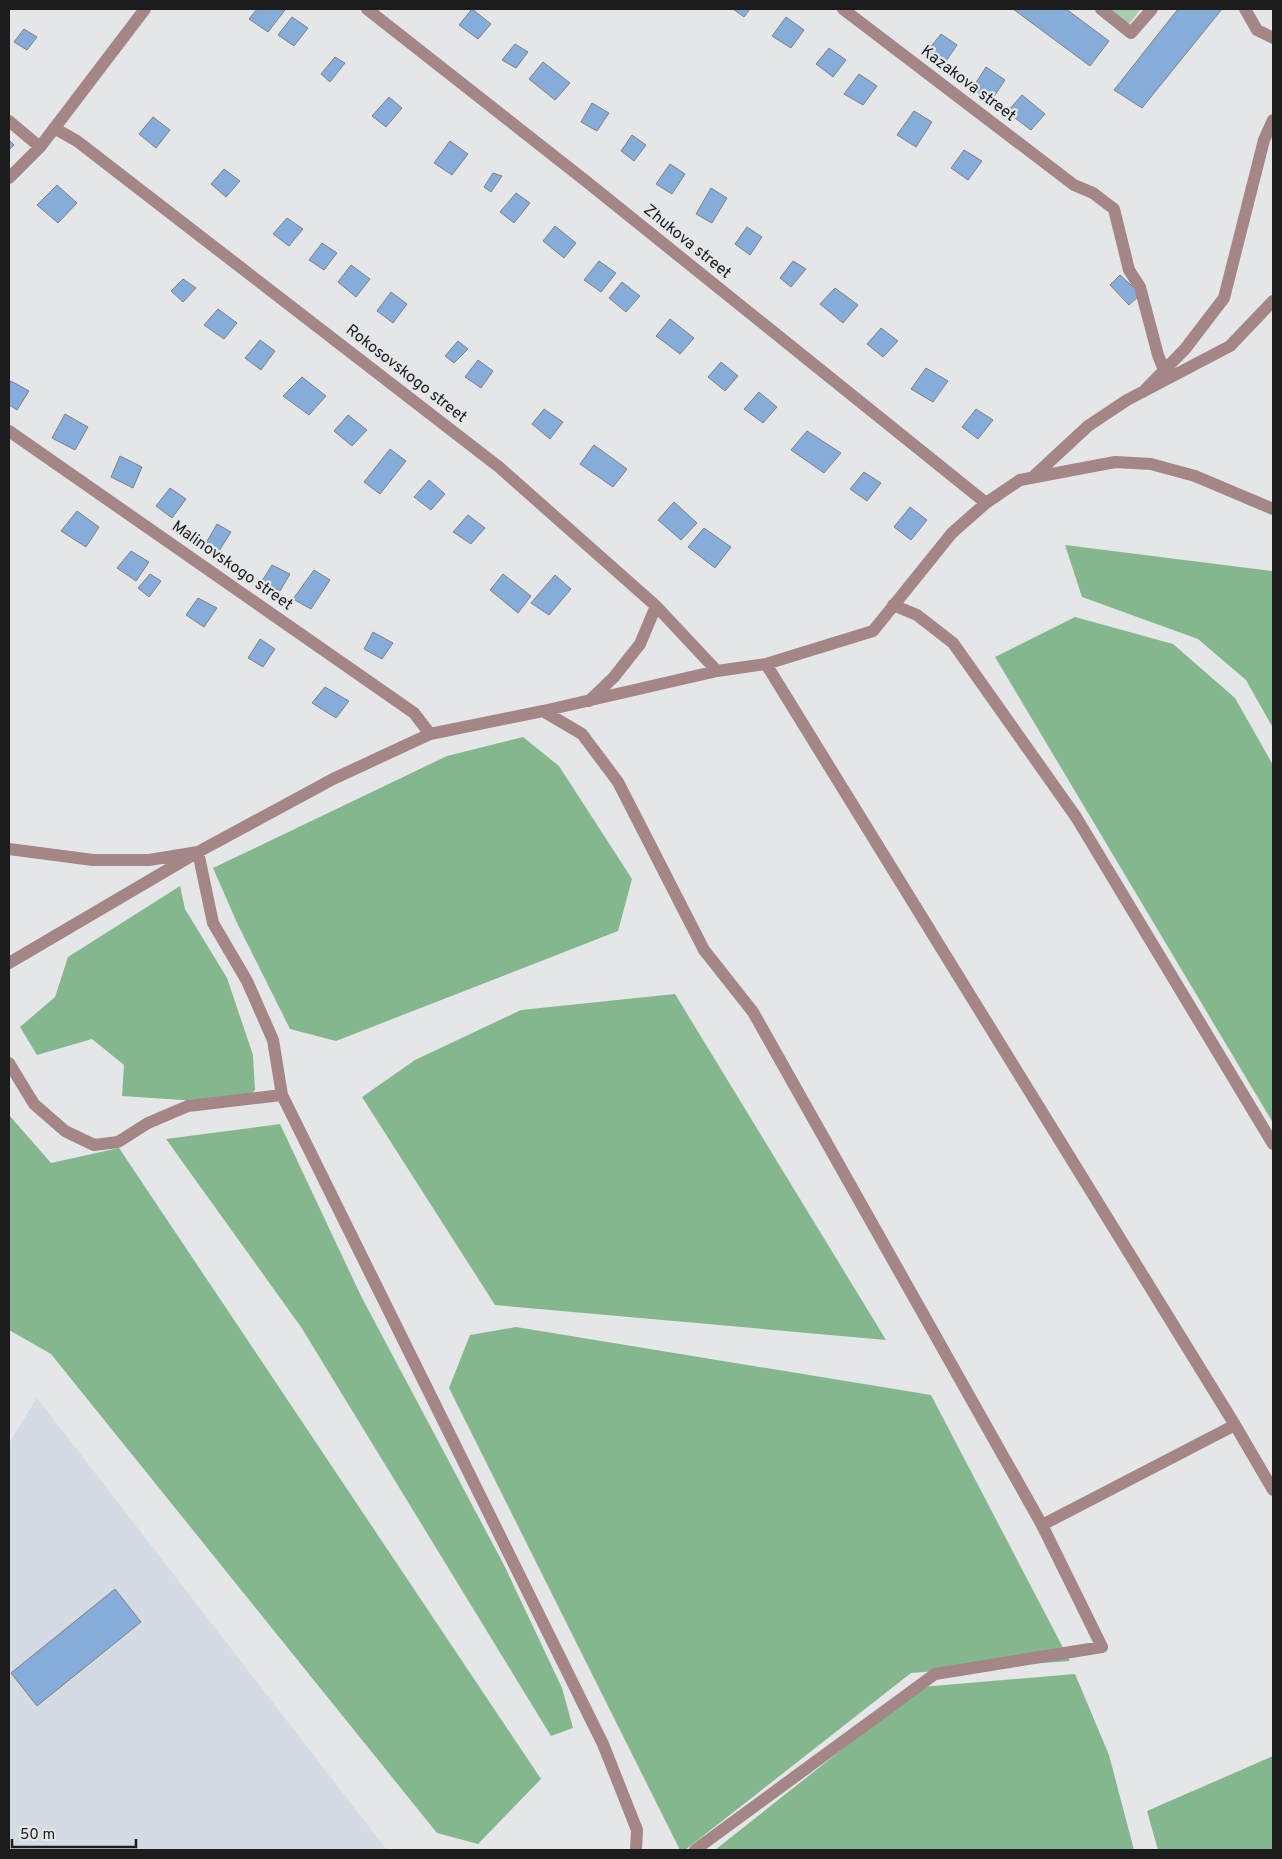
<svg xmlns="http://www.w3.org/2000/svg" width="1282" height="1859" font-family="Overpass,sans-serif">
<rect width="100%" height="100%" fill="#e4e6e8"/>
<path fill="#d4dbe3" d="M37,1398l350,452h-378v-407z"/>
<path fill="#a8cdae" d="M1107,9h34l-13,16z"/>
<path fill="#85b78f" d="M1065,545l208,26v157l-27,-48 -48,-41 -116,-42z
M1075,617l98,27 62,54 38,67v358l-278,-466z
M523,737l36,29 73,113 -14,52 -282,110 -46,-12 -52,-104 -25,-57 234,-112z
M180,886l5,23 42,69 26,77 2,35 -12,14 -121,-8 2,-31 -32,-26 -55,16 -17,-28 35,-30 13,-40z
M675,994l211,346 -391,-35 -133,-208 53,-37 106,-50z
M9,1115l42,48 68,-15 422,631 -63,65 -41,-11 -386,-479 -42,-24z
M280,1124l81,172 143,269 58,123 11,40 -22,8 -250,-409 -135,-188z
M516,1327l415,68 139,266 -159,12 -226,177h-5l-231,-462 21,-53z
M1075,1674l34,81 25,95h-419l206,-163z
M1273,1756v94h-115l-11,-39z"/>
<path fill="#86acda" stroke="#808183" d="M257,9h25l3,1 -17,22 -19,-13z
M472,9l19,15 -13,15 -19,-14z
M733,9h17l-6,8z
M1013,9h53l43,32 -19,25z
M1178,9h44l-80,99 -28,-18z
M292,17l16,11 -14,18 -16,-11z
M786,17l18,13 -13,18 -19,-12z
M24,29l13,8 -10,13 -13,-8z
M941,34l16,11 -15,22 -17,-13z
M515,44l13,8 -12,16 -14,-8z
M829,48l17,12 -13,17 -17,-13z
M335,57l10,6 -15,19 -9,-8z
M543,62l27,21 -15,17 -26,-21z
M986,67l19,13 -14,21 -19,-12z
M859,74l18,12 -14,19 -19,-11z
M1022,95l23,19 -14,16 -24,-18z
M389,97l13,11 -16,19 -14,-11z
M592,103l17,10 -12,18 -16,-9z
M914,111l18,11 -16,25 -19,-12z
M153,117l17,13 -14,18 -17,-14z
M632,135l14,10 -12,16 -13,-10z
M9,140l5,5 -5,5z
M450,141l18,13 -16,21 -18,-12z
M964,150l18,11 -14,19 -17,-12z
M670,164l15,10 -13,20 -16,-10z
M224,169l16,12 -14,16 -15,-13z
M493,173l9,3 -11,16 -7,-5z
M57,185l20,18 -19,20 -21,-18z
M711,188l16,10 -15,25 -16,-9z
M516,193l14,10 -16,20 -14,-11z
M287,218l16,11 -14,17 -16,-12z
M555,226l21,17 -12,15 -21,-17z
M747,227l15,10 -12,18 -15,-11z
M322,243l15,10 -13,17 -15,-10z
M599,261l17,12 -15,19 -17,-12z
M793,261l13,8 -15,18 -11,-9z
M351,265l19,14 -14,18 -18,-15z
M1120,275l21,19 -12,11 -19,-20z
M183,279l13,9 -13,14 -12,-11z
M622,282l18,14 -14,16 -17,-14z
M835,288l23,17 -15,18 -23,-19z
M391,292l16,12 -14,19 -16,-12z
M218,309l19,14 -13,16 -20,-14z
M670,319l24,19 -14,16 -24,-18z
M881,328l17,13 -15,16 -16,-13z
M260,340l15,11 -14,19 -16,-12z
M458,341l10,8 -14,14 -9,-7z
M478,360l15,11 -12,17 -16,-11z
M721,362l17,14 -13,15 -17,-14z
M926,368l22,13 -15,21 -22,-13z
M302,377l24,19 -17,19 -26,-19z
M11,381l18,10 -12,19 -8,-5v-21z
M759,392l18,15 -14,16 -19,-14z
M544,409l19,13 -13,17 -18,-15z
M976,409l17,11 -15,19 -16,-12z
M65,414l23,13 -13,23 -23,-12z
M348,415l19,15 -15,16 -18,-15z
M807,431l34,22 -17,20 -33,-23z
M594,445l33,24 -14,18 -33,-23z
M390,449l16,12 -26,33 -16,-12z
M120,456l22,11 -9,21 -22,-11z
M864,472l17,11 -14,18 -17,-12z
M429,480l16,14 -14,16 -17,-13z
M170,488l16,11 -14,19 -16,-12z
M674,502l23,21 -16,17 -23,-20z
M910,507l17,13 -16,20 -17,-13z
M77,511l22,16 -13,20 -25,-16z
M468,515l17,13 -14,16 -18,-12z
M217,524l14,8 -12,19 -13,-8z
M704,528l27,19 -16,21 -27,-21z
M131,551l18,11 -13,19 -19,-13z
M272,565l18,9 -10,17 -18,-10z
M314,570l16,10 -19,29 -18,-10z
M150,574l11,7 -12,16 -11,-9z
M503,574l28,22 -13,17 -28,-23z
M555,575l16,14 -22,26 -18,-12z
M198,598l19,10 -13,19 -18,-12z
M373,632l20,11 -11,16 -18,-10z
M260,639l15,10 -12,18 -15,-9z
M325,687l24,14 -13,17 -24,-15z
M115,1589l26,33 -104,84 -26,-33z"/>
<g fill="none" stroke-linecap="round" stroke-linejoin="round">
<path stroke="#a38685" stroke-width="12" d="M367,9l220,173 399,321
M843,9l231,176 19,8 21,16 15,61 11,17 18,68 6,15
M1101,9l30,24 21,-24
M1245,9l12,21 16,8
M9,121l31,26
M54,128l23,13 422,326 157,139 61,65
M9,178l31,-31 105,-138
M1143,392l42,-43 39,-51 40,-158 9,-20
M9,431l405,282 16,21
M1033,477l55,-51 39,-26 103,-54 43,-45
M893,605l24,10 36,28 123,174 197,327
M766,664l469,761 38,65
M589,701l25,-24 26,-33 16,-38
M543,711l39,23 36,48 86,168 49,62 289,513 60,122 -167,27 -240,176
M9,849l84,11h56l49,-8 15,71 34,58 26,59 9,55
M9,963l189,-111 135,-73 97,-45 113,-23 174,-40 49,-7 107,-33 79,-98 34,-30 34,-23 95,-18 36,2 44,12 78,33
M9,1063l25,41 31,27 29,14 24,-3 30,-19 40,-17 94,-11 321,649 34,86 -1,20
M1042,1525l193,-100"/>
</g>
<g text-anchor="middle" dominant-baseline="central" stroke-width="4.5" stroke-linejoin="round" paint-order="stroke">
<g font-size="16" fill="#1c1c1d" stroke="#e4e6e8">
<text transform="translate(968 84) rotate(37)">Kazakova street</text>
<text transform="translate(687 242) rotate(39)">Zhukova street</text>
<text transform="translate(406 374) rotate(38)">Rokosovskogo street</text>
<text transform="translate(232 566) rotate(35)">Malinovskogo street</text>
</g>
</g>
<rect width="1282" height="1859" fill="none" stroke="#1c1c1d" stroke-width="20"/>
<path d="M12 1839v8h124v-8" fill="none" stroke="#1c1c1d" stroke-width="2.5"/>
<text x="20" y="1839" font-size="15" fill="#1c1c1d" stroke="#e4e6e8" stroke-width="4" paint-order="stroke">50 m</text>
</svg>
